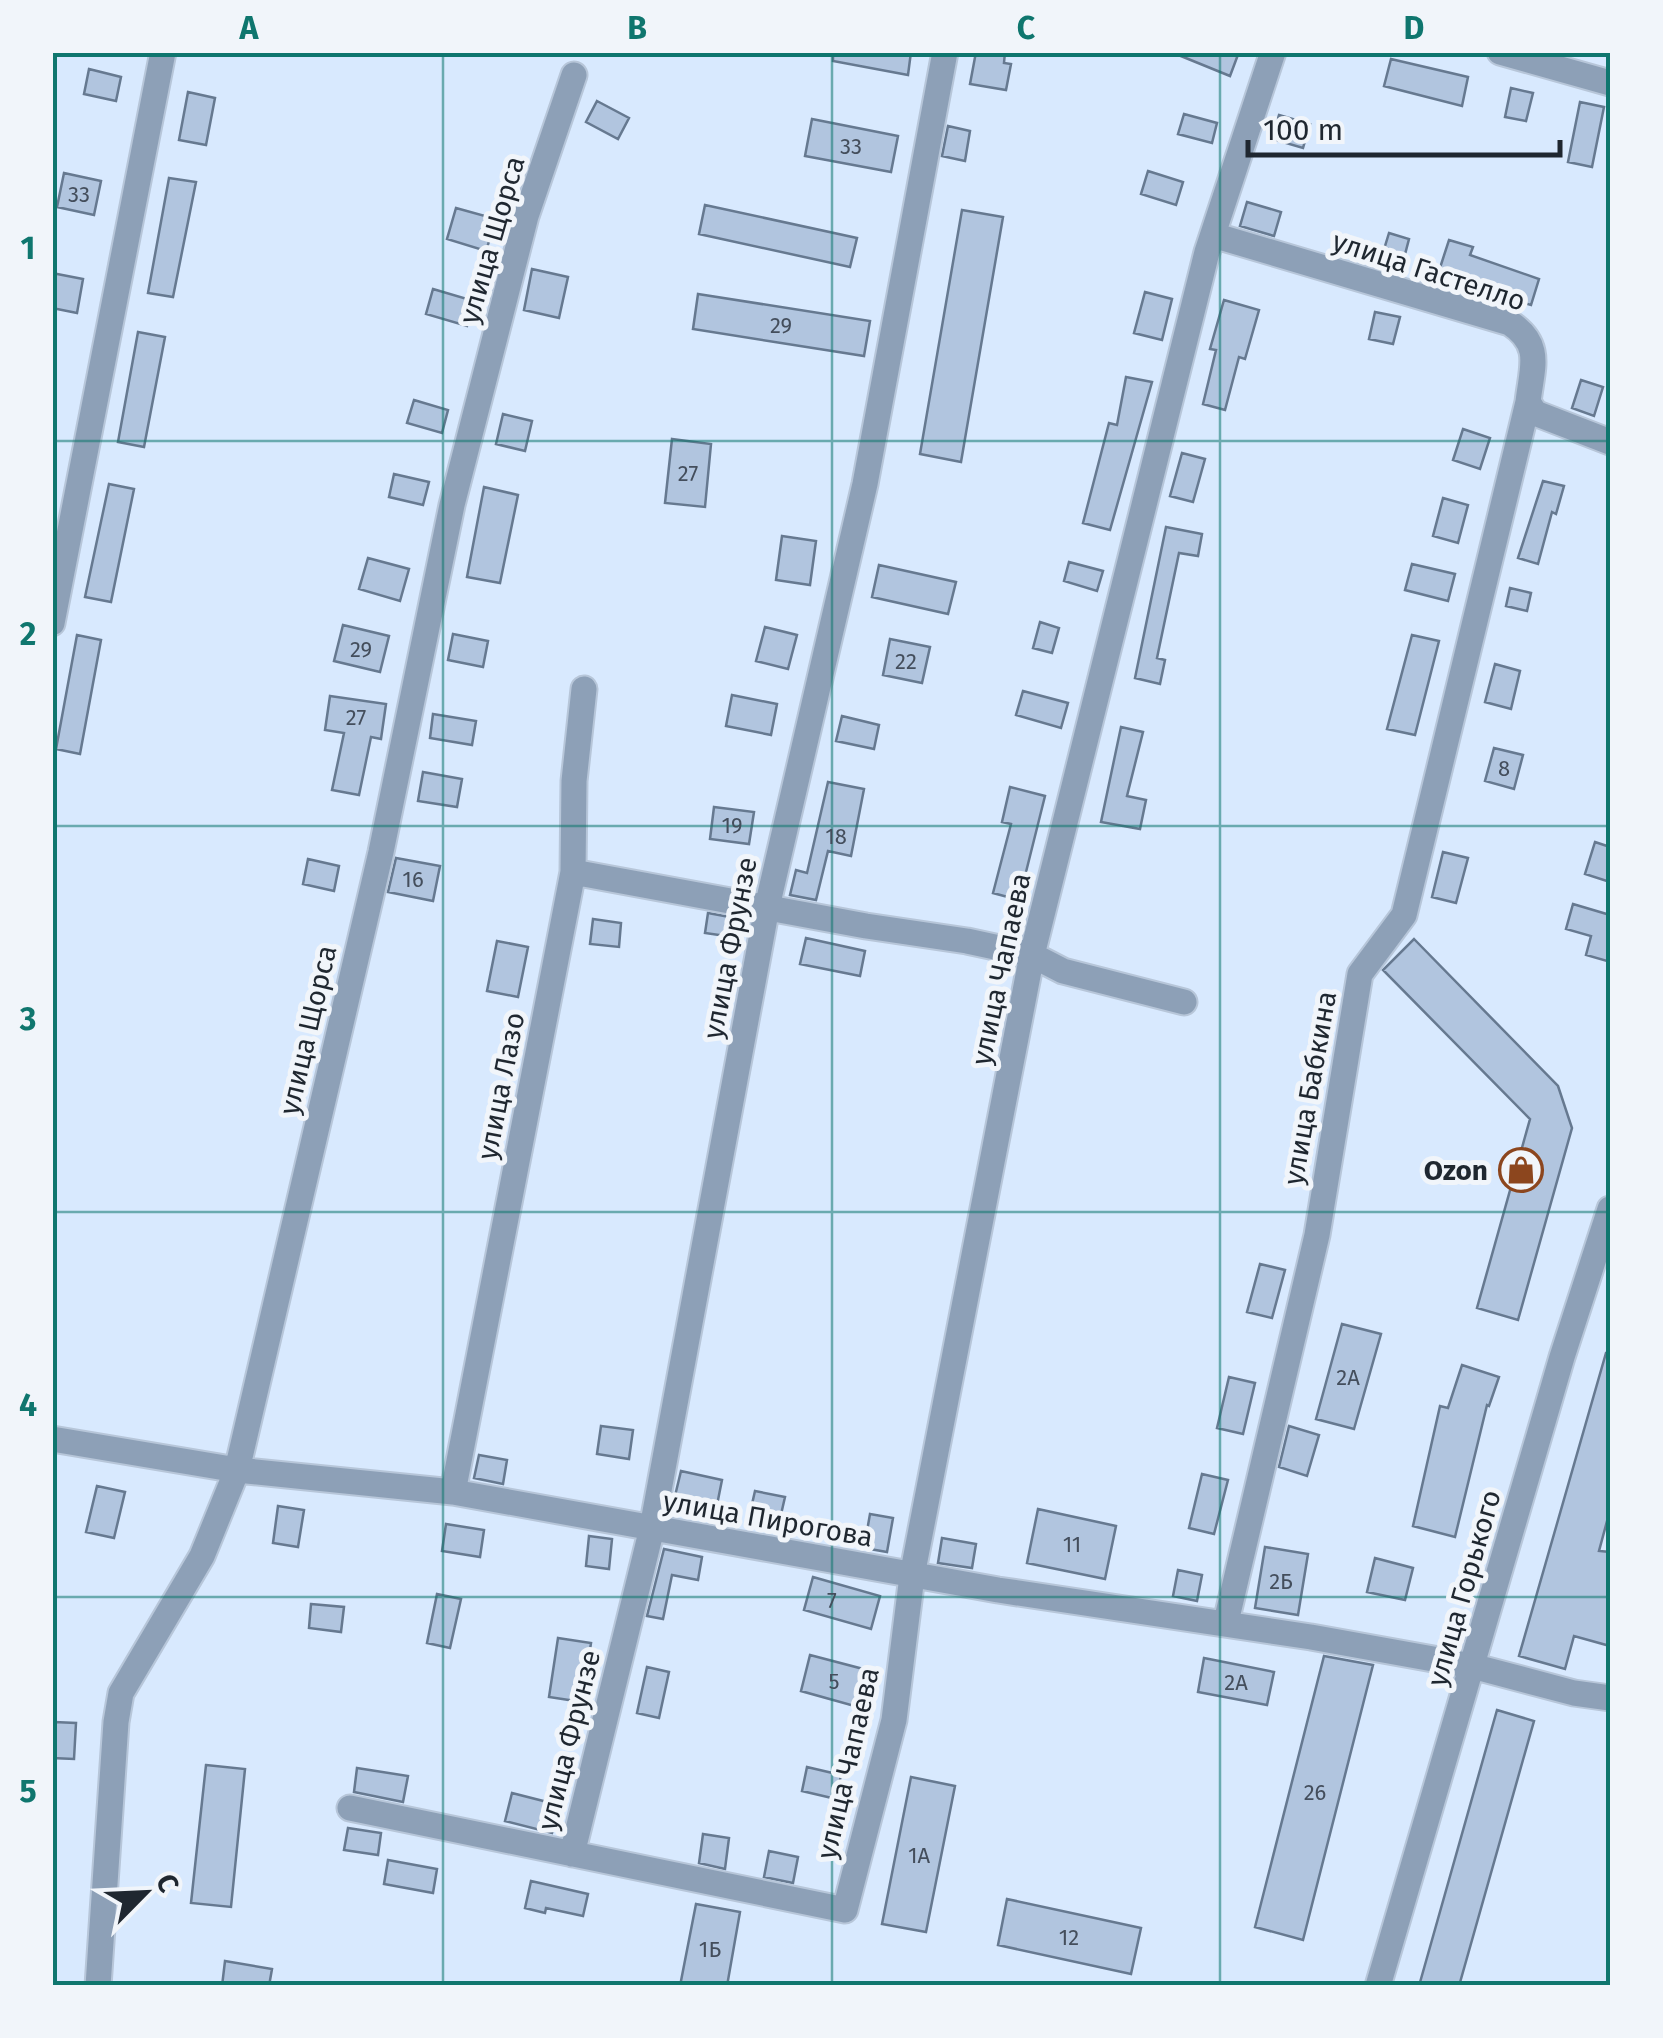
<svg xmlns="http://www.w3.org/2000/svg" width="1663" height="2038" font-family="'Fira Sans',sans-serif">
<rect width="100%" height="100%" fill="#d8e9fe"/>
<path fill="#b1c5df" stroke="#667990" stroke-width="2.5" d="M833,52h78l-3,23 -75,-14z
M976,52h29l-1,11 7,1 -5,26 -36,-6z
M1171,52h68l-9,24z
M1391,59l77,18 -6,29 -78,-20z
M89,69l32,8 -5,24 -32,-7z
M1511,88l22,5 -7,28 -21,-4z
M188,92l27,6 -9,47 -27,-5z
M597,101l32,17 -11,21 -32,-17z
M1580,102l24,5 -12,60 -24,-5z
M1184,114l33,9 -5,20 -34,-9z
M1279,115l31,9 -7,24 -31,-9z
M812,119l86,17 -7,36 -86,-16z
M948,126l22,5 -5,30 -23,-5z
M1148,171l35,11 -7,23 -35,-11z
M64,173l37,8 -7,34 -37,-8z
M169,178l27,4 -23,115 -25,-4z
M1247,202l34,10 -7,24 -34,-10z
M705,205l152,33 -7,29 -151,-33z
M456,208l40,11 -10,32 -39,-12z
M962,210l41,7 -42,245 -41,-8z
M1389,233l20,6 -6,23 -21,-6z
M1449,240l24,7 -3,8 69,24 -8,26 -25,-7 1,-6 -44,-15 -1,5 -24,-8z
M532,269l36,8 -9,41 -35,-8z
M52,273l31,6 -6,34 -25,-5z
M433,289l41,12 -7,25 -41,-12z
M1145,292l27,7 -10,41 -28,-7z
M698,294l172,27 -6,35 -171,-27z
M1224,300l35,10 -14,49 -6,-2 -14,53 -22,-6 13,-54 -6,-1z
M1375,312l25,5 -7,27 -24,-5z
M138,332l27,5 -21,110 -26,-5z
M1126,377l26,5 -42,148 -27,-7 26,-100 8,2z
M1581,380l22,7 -9,29 -22,-8z
M414,400l34,10 -6,23 -35,-10z
M503,414l29,7 -7,30 -29,-7z
M1463,429l27,9 -10,31 -27,-9z
M672,439l39,5 -6,63 -40,-4z
M1182,453l23,6 -12,43 -23,-6z
M394,474l35,8 -6,23 -34,-8z
M1543,481l21,5 -8,28 -4,-2 -14,52 -20,-6z
M109,484l25,5 -23,113 -26,-5z
M484,487l34,8 -18,88 -33,-6z
M1443,498l25,7 -10,38 -25,-7z
M1166,527l36,7 -4,22 -19,-3 -22,105 8,2 -5,24 -25,-6z
M782,536l34,5 -6,44 -34,-5z
M368,558l41,11 -9,32 -41,-12z
M1069,562l34,9 -6,20 -33,-10z
M1412,564l43,10 -7,27 -43,-11z
M879,565l77,17 -8,32 -76,-17z
M1510,588l21,5 -4,18 -21,-5z
M1040,622l19,6 -7,25 -19,-5z
M343,625l46,11 -9,36 -46,-11z
M765,627l32,8 -9,34 -32,-8z
M453,634l35,7 -5,26 -35,-7z
M77,635l24,5 -21,114 -24,-5z
M1412,635l27,6 -24,94 -28,-6z
M890,639l40,8 -8,36 -39,-8z
M1495,664l25,7 -9,38 -26,-7z
M1023,691l45,12 -7,25 -45,-13z
M732,695l45,9 -6,31 -45,-9z
M330,696l56,8 -5,35 -10,-2 -12,58 -27,-5 12,-57 -19,-3z
M433,714l43,7 -4,24 -42,-7z
M842,716l37,9 -5,24 -38,-8z
M1121,727l22,5 -16,64 19,4 -6,29 -39,-7z
M1494,748l29,7 -9,34 -29,-8z
M423,772l39,7 -5,28 -39,-6z
M828,782l36,7 -13,67 -23,-5 -12,49 -26,-5 6,-25 11,3z
M1010,787l35,9 -26,104 -26,-7 18,-69 -9,-2z
M714,807l40,5 -5,32 -39,-5z
M1595,842l15,5v35l-25,-8z
M1443,852l25,6 -12,45 -24,-6z
M396,858l44,8 -7,35 -45,-9z
M308,859l31,7 -5,25 -31,-7z
M1573,904l37,11v34l-3,12 -21,-6 5,-19 -25,-7z
M708,913l27,5 -2,19 -28,-4z
M593,919l28,4 -2,24 -29,-3z
M806,938l59,13 -5,25 -60,-12z
M1414,939l144,147 14,42 -54,192 -41,-12 53,-189 -147,-149z
M497,941l31,6 -10,50 -31,-6z
M1260,1264l25,6 -13,48 -25,-6z
M1342,1324l39,10 -27,95 -38,-10z
M1606,1353h4v157l-11,41 11,1v94l-36,-10 -9,33 -46,-13z
M1462,1365l37,12 -10,29 -2,-1 -32,132 -42,-11 27,-120 8,2z
M1229,1377l26,6 -12,51 -26,-6z
M601,1426l32,4 -4,29 -32,-5z
M1289,1426l30,9 -12,41 -28,-9z
M479,1455l28,5 -4,24 -29,-6z
M681,1471l41,9 -6,30 -42,-10z
M1202,1474l26,6 -14,54 -25,-6z
M97,1486l28,6 -11,46 -28,-6z
M755,1491l30,6 -8,35 -30,-6z
M278,1506l26,4 -6,37 -25,-4z
M1038,1509l78,17 -11,53 -78,-16z
M870,1514l23,4 -6,34 -23,-4z
M446,1524l38,6 -4,27 -38,-6z
M589,1536l23,3 -3,30 -23,-3z
M942,1538l34,6 -4,24 -34,-5z
M1265,1547l43,7 -10,61 -43,-7z
M664,1549l38,8 -4,23 -26,-5 -9,44 -16,-3z
M1375,1558l38,10 -8,32 -38,-8z
M1178,1570l24,5 -5,26 -24,-5z
M813,1577l67,19 -9,33 -67,-19z
M437,1594l24,5 -11,49 -23,-5z
M311,1604l33,3 -3,25 -32,-4z
M558,1638l33,5 -9,59 -33,-5z
M810,1655l57,15 -9,37 -57,-16z
M1324,1656l49,9 -70,275 -48,-13z
M1204,1658l70,14 -7,33 -69,-13z
M647,1667l22,5 -10,46 -22,-5z
M1497,1710l37,11 -75,265h-40z
M54,1722l22,1 -2,36 -22,-1z
M206,1765l39,4 -14,138 -40,-4z
M807,1767l34,8 -5,24 -34,-8z
M357,1768l51,8 -5,26 -49,-10z
M911,1777l44,9 -29,146 -44,-8z
M512,1793l47,12 -7,28 -47,-12z
M348,1828l33,5 -3,22 -34,-5z
M703,1834l26,4 -4,31 -26,-6z
M769,1851l29,6 -5,26 -29,-6z
M388,1860l49,9 -4,24 -49,-9z
M531,1881l57,13 -5,22 -37,-8 -1,5 -20,-5z
M1007,1899l134,29 -10,46 -133,-29z
M696,1904l44,8 -13,74h-47z
M225,1961l47,8 -3,17h-47z"/>
<g fill="none" stroke-linecap="round" stroke-linejoin="round">
<g stroke="#b7c6d9" stroke-width="29">
<path id="minor" d="M1500,52l110,31
M1213,235l297,88c33,22 22,44 18,79l7,11 75,29
M52,623l111,-571
M573,872l293,54 101,15 65,14 31,16 121,31
M52,1439l185,31 216,22 545,98 313,47 161,29 102,27 36,5
M453,1492l120,-620 1,-91 10,-92
M1226,1622l91,-387 43,-261 44,-59 124,-513
M350,1808l495,102 49,-190 18,-144 120,-621 175,-703 66,-200
M572,1854l80,-326 115,-621 98,-423 80,-432
M98,1986l18,-264 5,-29 81,-137 35,-86 144,-618 71,-347 74,-289 48,-141
M1378,1986l184,-629 48,-148"/>
</g>
<use href="#minor" stroke="#8da0b7" stroke-width="25"/>
</g>
<path fill="none" stroke="#0f766e" stroke-width="2.5" stroke-opacity="0.55" d="M443,52v1934M832,52v1934M1220,52v1934M52,441h1558M52,826h1558M52,1212h1558M52,1597h1558"/>
<defs>
<g id="shop-ring" transform="scale(2.25)"><circle r="9.5" fill="#f1f5fa" stroke="#8c461e" stroke-width="1.5"/><path d="M-5-2.5h2.3a2.7 3.5 0 0 1 5.4 0H5L5.5 6h-11ZM-1.5-2.5h3a1.5 2.3 0 0 0-3 0Z" fill="#8c461e"/></g>
</defs>
<g fill-rule="evenodd">
<use href="#shop-ring" x="1521" y="1170"/>
</g>
<g text-anchor="middle" dominant-baseline="central" stroke-width="10" stroke-linejoin="round" paint-order="stroke">
<g font-size="22" fill="#444e5c">
<text x="851" y="146">33</text>
<text x="79" y="194">33</text>
<text x="781" y="325">29</text>
<text x="688" y="473">27</text>
<text x="361" y="649">29</text>
<text x="906" y="661">22</text>
<text x="356" y="717">27</text>
<text x="1504" y="768">8</text>
<text x="732" y="825">19</text>
<text x="836" y="836">18</text>
<text x="413" y="879">16</text>
<text x="1348" y="1377">2А</text>
<text x="1072" y="1544">11</text>
<text x="1281" y="1581">2Б</text>
<text x="832" y="1600">7</text>
<text x="834" y="1681">5</text>
<text x="1236" y="1682">2А</text>
<text x="1315" y="1792">26</text>
<text x="919" y="1855">1А</text>
<text x="1069" y="1937">12</text>
<text x="710" y="1949">1Б</text>
</g>
<g font-size="28" fill="#1f2730" stroke="#f1f5fa">
<text transform="translate(492 240) rotate(-74)">улица Щорса</text>
<text transform="translate(1429 271) rotate(18)">улица Гастелло</text>
<text transform="translate(730 948) rotate(-79)">улица Фрунзе</text>
<text transform="translate(1001 969) rotate(-78)">улица Чапаева</text>
<text transform="translate(308 1030) rotate(-77)">улица Щорса</text>
<text transform="translate(501 1086) rotate(-79)">улица Лазо</text>
<text transform="translate(1310 1088) rotate(-80)">улица Бабкина</text>
<text transform="translate(768 1519) rotate(10)">улица Пирогова</text>
<text transform="translate(1464 1588) rotate(-74)">улица Горького</text>
<text transform="translate(569 1740) rotate(-76)">улица Фрунзе</text>
<text transform="translate(848 1763) rotate(-77)">улица Чапаева</text>
</g>
<g font-size="28" font-weight="bold" fill="#1f2730" stroke="#f1f5fa" text-anchor="end">
<text x="1488" y="1170">Ozon</text>
</g>
</g>
<rect width="1663" height="2038" fill="none" stroke="#f1f5fa" stroke-width="110"/>
<g transform="translate(145 1893) rotate(66)" stroke="#f1f5fa" stroke-width="8" paint-order="stroke">
<path d="M0-8L18 38L0 25L-18 38Z" fill="#1f2730"/>
<text y="-15" font-size="28" font-weight="bold" text-anchor="middle" fill="#1f2730">С</text>
</g>
<path d="M1248 140v15h312v-15" fill="none" stroke="#1f2730" stroke-width="5"/>
<text x="1263" y="140" font-size="30" fill="#1f2730" stroke="#f1f5fa" stroke-width="8" paint-order="stroke">100 m</text>
<rect x="55" y="55" width="1553" height="1928" fill="none" stroke="#0f766e" stroke-width="4"/>
<g font-size="32" text-anchor="middle" font-weight="bold" fill="#0f766e">
<text x="249" y="39">A</text>
<text x="637" y="39">B</text>
<text x="1026" y="39">C</text>
<text x="1414" y="39">D</text>
<text x="28" y="259">1</text>
<text x="28" y="645">2</text>
<text x="28" y="1030">3</text>
<text x="28" y="1416">4</text>
<text x="28" y="1802">5</text>
</g>
</svg>
